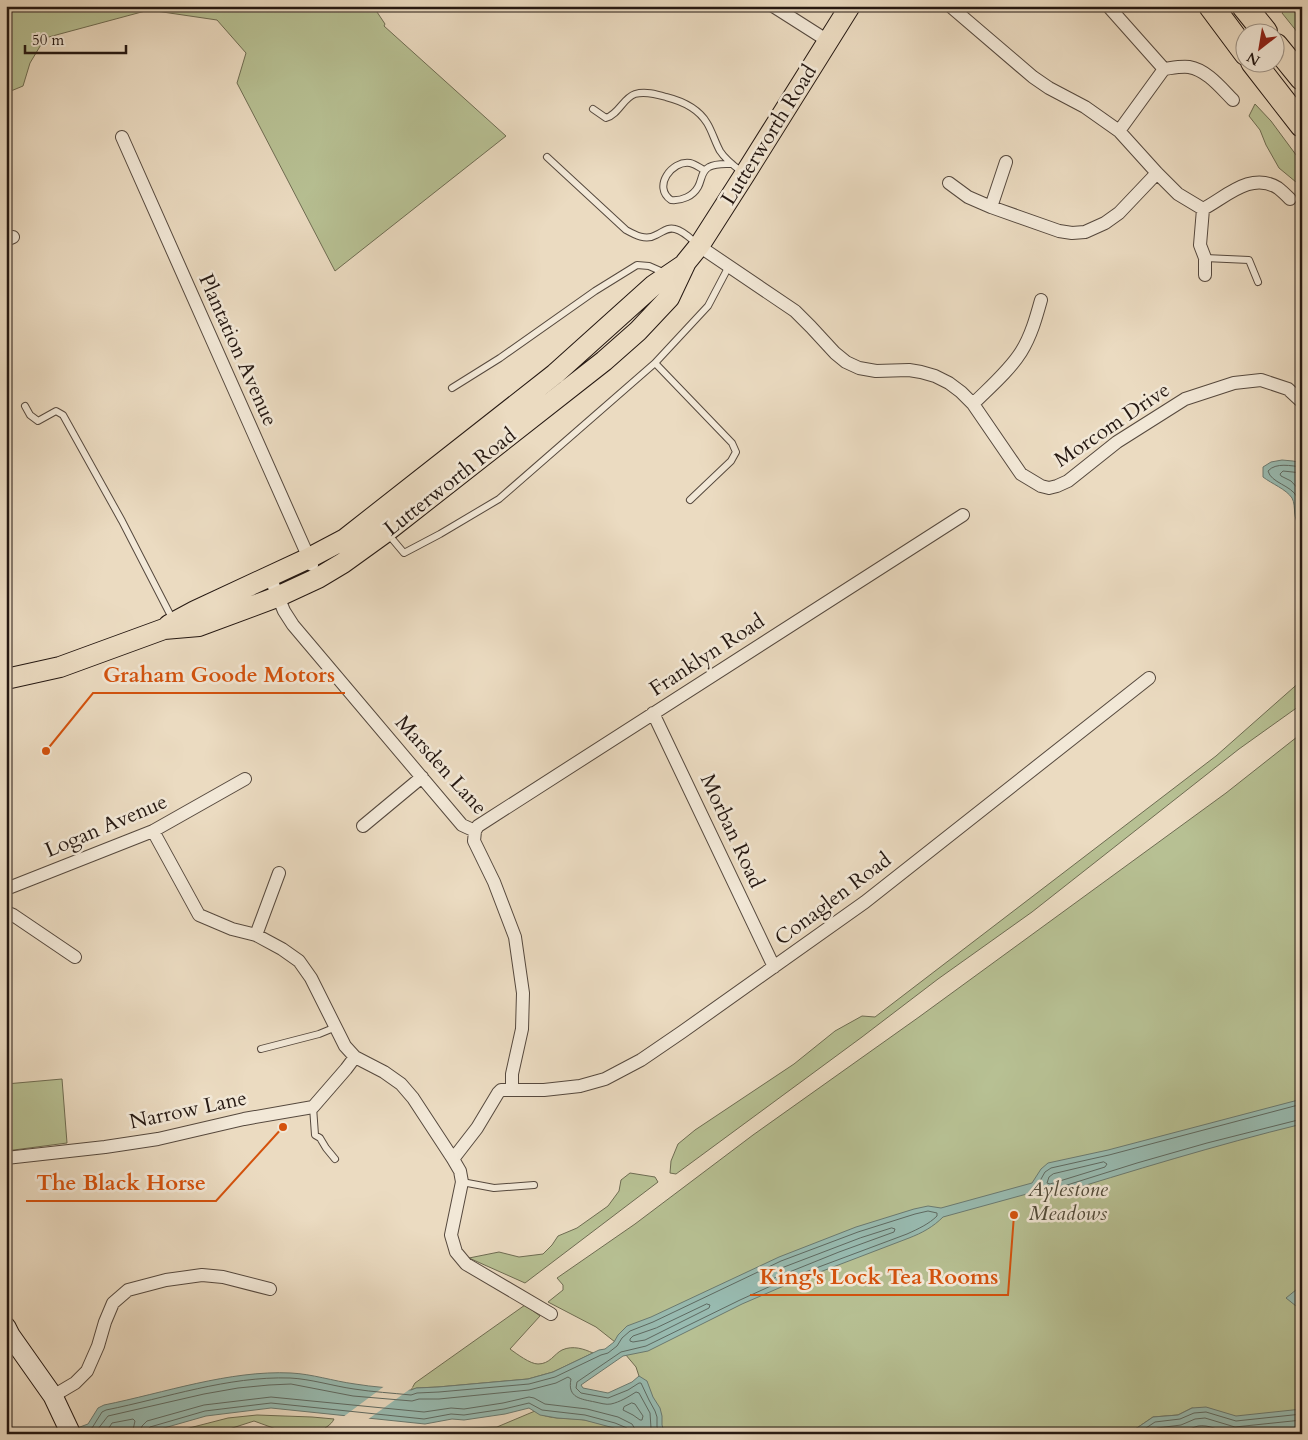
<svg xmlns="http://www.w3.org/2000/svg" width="1308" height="1440" font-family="Cardo,serif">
<rect width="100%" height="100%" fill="#ebdbc1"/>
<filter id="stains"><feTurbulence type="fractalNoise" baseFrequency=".004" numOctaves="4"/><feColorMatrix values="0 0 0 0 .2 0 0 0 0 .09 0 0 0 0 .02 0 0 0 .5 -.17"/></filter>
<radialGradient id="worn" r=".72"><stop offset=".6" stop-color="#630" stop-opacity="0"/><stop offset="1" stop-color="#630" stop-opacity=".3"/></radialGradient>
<path fill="#b7c093" stroke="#6e6c52" d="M6,6h367l12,18 -1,2 122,110 -171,135 -98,-188 9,-30 -29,-33 -68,-10 -104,28 -15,25 -7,23 -17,7z
M1288,6h14v32l-20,-25z
M1255,104l16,17 31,42v24l-23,-19 -13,-23 -6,-15 -11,-14z
M1302,680v24l-63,45 -207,163 -94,67 -76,58 -186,137 -6,-1 1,-12 7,-17 17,-14 99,-66 41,-33 27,-15 13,1 341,-261z
M1302,733v689l-54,-1 -56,-13 -14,7 -25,2 -25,17h-470l-22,-67 -21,-25 -19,-15 -48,-25 15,-12v-5l-6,-7 78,-54 118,-89 166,-118 307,-224z
M62,1079l5,64 -61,8v-67z
M630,1173l25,4 3,5 -133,101 -56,-25 30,-6 20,5 24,-3 9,-9 6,-9 19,-8 31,-22 11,-15 2,-11z
M525,1305l15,11 -30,33c7,5 20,15 28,15 12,0 16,-10 24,-14 11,-5 22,-1 31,3l-40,19 -25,7 -90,8 -21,1 -6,2 4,-7z
M535,1411c14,10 33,6 50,9 15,3 31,7 45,14h-229l39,-5 57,-2z
M257,1415l55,2 22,2c-3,7 -11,9 -16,15h-42v-5l-22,-8 -34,11 -54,2 62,-16z"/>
<path fill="#98bbb1" stroke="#6a7a71" d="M1282,460l11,1 9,2v65c-11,-9 -5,-21 -10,-30 -6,-9 -20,-14 -29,-21v-10l8,-5z
M1302,1099v25c-86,21 -170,47 -255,73l-13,-5 -91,25c-10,10 -21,16 -34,21l-123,47 -44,19 -94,47 -25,5 -42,29 2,3 25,5 24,-11 7,-6 8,5 6,16 7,11 2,8v9l3,9h-35l-16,-6 -30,-8 -27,-2 -17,-3 -11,-7 -24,6 -41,6 -12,-1 -27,5 -154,-16 -65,8 -63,18h-82l27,-10 10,-16 6,-3c60,-12 125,-35 187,-32 21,1 42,8 64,11 18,3 37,4 56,6l5,-2 22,-1 90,-8 25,-7 46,-22 6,-1 9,-7 4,-7 9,-9 24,-9 128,-60 77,-30 58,-18 14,-3 13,2 91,-25 9,-14 7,-6 60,-13z
M1302,1285v18l-6,3 -10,-8z
M1206,1407l30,9 66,-7v25h-174l25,-17 25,-2 14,-7z"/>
<path fill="#ebdbc1" d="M386,1385l27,2 -46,33 -24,-3z"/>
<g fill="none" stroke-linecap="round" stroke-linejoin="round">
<path stroke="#5e6a62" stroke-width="1" d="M1302,467c-11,-1 -26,-5 -34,4 3,12 23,14 29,26 2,4 1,8 1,12 1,4 3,8 4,12
M1302,473l-19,-2 -3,3 1,2 10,5 11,12
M1302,1104l-193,51 -58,13 -6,4 -8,14 11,5 89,-28 70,-20 95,-24
M1104,1162l3,2 -2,3 -55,17 -3,-1 2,-6 4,-3z
M892,1228l3,1 -1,3 -55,20 -72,29 -3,-2 1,-3 19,-9 76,-29z
M707,1304l3,1 -1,3 -64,32 -12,2 -3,-1v-2l3,-3 23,-8z
M632,1403l3,1 8,12 -1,4h-2l-7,-5 -10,-5 1,-3z
M81,1432l11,-4 10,-16 4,-2c60,-12 122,-34 184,-32 21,1 43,8 64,11 19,3 38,4 57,6l6,-2 22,-1 90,-8 26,-7 46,-22 7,-2 9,-7 5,-8 8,-7 23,-9 128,-61 77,-29 57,-18 13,-3 9,2v3c-8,8 -19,13 -30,18l-123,46 -44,20 -94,46 -25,6 -44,30 -1,6 5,5 27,5 20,-8 11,-7h2l8,17 6,11 2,6v10l3,7
M94,1434l14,-18 96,-22 34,-6 31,-3 22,-1 62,12 59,5 7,-2h20l90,-9 27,-7 12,-6 3,2c-4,19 10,20 24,23 5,1 11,3 16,2 9,-2 17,-7 25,-12l3,1 11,20 1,15 2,6
M105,1434l7,-11 21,-4 2,2 -3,13
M140,1434l2,-8 5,-5 57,-16 67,-8 153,15 27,-4 13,1 39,-6 26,-6 5,1 11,6 42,5 31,8 14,7 3,5 1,5
M146,1434l1,-4 3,-3 55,-16 66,-8 153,16 27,-5 13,1 40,-6 25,-6 13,7 43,5 30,8 12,5 3,6
M1137,1434l18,-12 25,-3 14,-6 12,-1 30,9 66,-7
M1149,1434l8,-6 24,-3 14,-6 10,-1 30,9 67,-7
M1175,1434c9,-1 15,-6 23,-8 10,-2 23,5 32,8
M1250,1434l52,-6"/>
<g stroke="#56493e" stroke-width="8">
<path id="lane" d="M593,109l13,9c13,-4 17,-20 29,-24 10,-3 21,0 31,3 16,4 32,11 41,26 5,8 8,19 13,28 5,8 14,15 22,21
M547,157l79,73c9,5 20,11 30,5 7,-3 11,-8 19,-6 9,2 16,10 23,16
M704,170c-4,-2 -9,-6 -14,-7 -18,-3 -38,24 -19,37 11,1 22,-4 27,-13 4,-7 3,-16 11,-20 7,-4 16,-3 23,-3
M1205,258l44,2 9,22
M655,363l77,80 4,9 -5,9 -41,39
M452,388l48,-30 95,-67 42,-26 12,1 16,7
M25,406l5,9 8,6 18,-10 7,4 59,106 51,99
M388,534l16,19 36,-19 59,-35 156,-136 53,-57 21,-40
M261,1049l58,-15 17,-7
M313,1107l2,28 5,3 6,10 9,11
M462,1182l32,6 40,-3"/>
</g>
<g stroke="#56493e" stroke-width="14">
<path id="street" d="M773,6l55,35
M950,6l83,71 16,11 36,19 34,24 38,42 21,21 25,15 -3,36 5,13v17
M1108,6l56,63 -45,62
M1164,69c8,-1 17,-3 25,-2 18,3 32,21 44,33
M122,137l190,428
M949,183l19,14 23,10 68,24 13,2 13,-1 20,-9 14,-10 38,-40
M991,207l15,-45
M1203,209c23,-12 48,-38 75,-21 4,3 8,7 12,11
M6,240l7,-3
M699,246l96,65 16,16 24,26 11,9 13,6 17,3 33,-1 12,2 14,4 14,7 12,9 12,12 48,70 20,12 8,2 8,-2 11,-5 49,-39 68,-43 49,-16 27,-3 27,9 14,13
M973,404c16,-16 36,-33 48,-52 10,-16 15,-34 20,-52
M270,577l14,34 9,14 169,200 13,6 -1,10 20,41 21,55 8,56 -1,36 -10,45v15
M653,713l121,254
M363,826l59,-49
M153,831l46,84 33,14 24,6 26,14 17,12 12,17 34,68 10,11 29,15 17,12 12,14 40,61
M475,831l3,-5 485,-311
M6,889l147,-58 92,-52
M6,912l7,3 62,42
M256,935l23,-62
M6,1158l99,-11 53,-8 86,-20 69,-12 33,-38 9,-12
M551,1314l-85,-50 -10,-12 -5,-17 11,-53 -2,-11 -7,-12 24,-31 21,-35 3,-3h43l36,-4 25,-7 36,-19 41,-28 183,-130 284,-224
M53,1396l22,-13 12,-12 11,-25 7,-24 8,-19 15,-13 38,-10 36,-5 21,2 47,12"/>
</g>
<g stroke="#251812" stroke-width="21">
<path id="secondary" d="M6,1327l4,8 43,61 18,38"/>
</g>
<g stroke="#251812" stroke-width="22">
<path id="primary" d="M169,625l26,-14 114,-53 36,-19 210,-165 99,-89 31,-21
M6,679l54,-12 104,-38 35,-3 78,-29 41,-19 25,-15 43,-31 218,-171 34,-30 31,-33 17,-36 13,-16 46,-72 105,-168"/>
</g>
<g stroke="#251812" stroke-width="26">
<path id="highway" d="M1211,6l35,47
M1244,6l21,26
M1276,46l26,32
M1253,62l49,63"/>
</g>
<use href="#lane" stroke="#f2e8d7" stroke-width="6"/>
<use href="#street" stroke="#f2e8d7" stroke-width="12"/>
<use href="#secondary" stroke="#f2e8d7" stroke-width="19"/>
<use href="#primary" stroke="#ebdbc1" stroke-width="20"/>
<use href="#highway" stroke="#ebdbc1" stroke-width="24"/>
</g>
<g text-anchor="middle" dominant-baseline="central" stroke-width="5" stroke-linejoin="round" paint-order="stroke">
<g font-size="21" fill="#251812" stroke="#f2e8d7">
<text transform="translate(769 135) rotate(-58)">Lutterworth Road</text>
<text transform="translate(238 350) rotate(66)">Plantation Avenue</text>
<text transform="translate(1112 425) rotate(-34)">Morcom Drive</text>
<text transform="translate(450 482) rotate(-38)">Lutterworth Road</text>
<text transform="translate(707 655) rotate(-33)">Franklyn Road</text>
<text transform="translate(441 765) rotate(48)">Marsden Lane</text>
<text transform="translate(106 826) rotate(-23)">Logan Avenue</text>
<text transform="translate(732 831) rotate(65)">Morban Road</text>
<text transform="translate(833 899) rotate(-37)">Conaglen Road</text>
<text transform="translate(188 1110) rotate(-12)">Narrow Lane</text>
</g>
<g font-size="21" font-style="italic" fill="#514a39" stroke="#f2e8d7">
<text x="1068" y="1189">Aylestone<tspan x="1068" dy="24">Meadows</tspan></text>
</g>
</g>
<path fill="none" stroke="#d4520d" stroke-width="2" d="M46 751L93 693H345M283 1127L216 1201H26M1014 1215L1008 1295H750"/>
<g fill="#d4520d" stroke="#f2e8d7" stroke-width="2">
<circle cx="46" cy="751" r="5"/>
<circle cx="283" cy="1127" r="5"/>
<circle cx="1014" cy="1215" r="5"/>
</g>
<g font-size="22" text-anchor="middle" font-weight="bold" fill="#d4520d" stroke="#f2e8d7" stroke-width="5" stroke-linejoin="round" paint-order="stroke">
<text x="219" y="682">Graham Goode Motors</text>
<text x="121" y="1190">The Black Horse</text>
<text x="879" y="1284">King's Lock Tea Rooms</text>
</g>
<rect width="1308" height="1440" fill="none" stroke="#ebdbc1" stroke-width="25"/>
<rect x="8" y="8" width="1293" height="1425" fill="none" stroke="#251812" stroke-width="2.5"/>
<rect x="12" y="12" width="1283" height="1415" fill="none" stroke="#251812"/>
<g transform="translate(1260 48) rotate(211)"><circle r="24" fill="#f2e8d7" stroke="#a09588"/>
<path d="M0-4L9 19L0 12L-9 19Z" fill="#8f2418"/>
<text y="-8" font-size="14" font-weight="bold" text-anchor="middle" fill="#251812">N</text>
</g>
<path d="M25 45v8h101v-8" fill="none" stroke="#251812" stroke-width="2.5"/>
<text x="32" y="45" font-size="15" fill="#251812" stroke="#f2e8d7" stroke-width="4" paint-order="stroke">50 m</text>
<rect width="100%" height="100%" filter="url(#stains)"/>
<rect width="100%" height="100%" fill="url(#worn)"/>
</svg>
